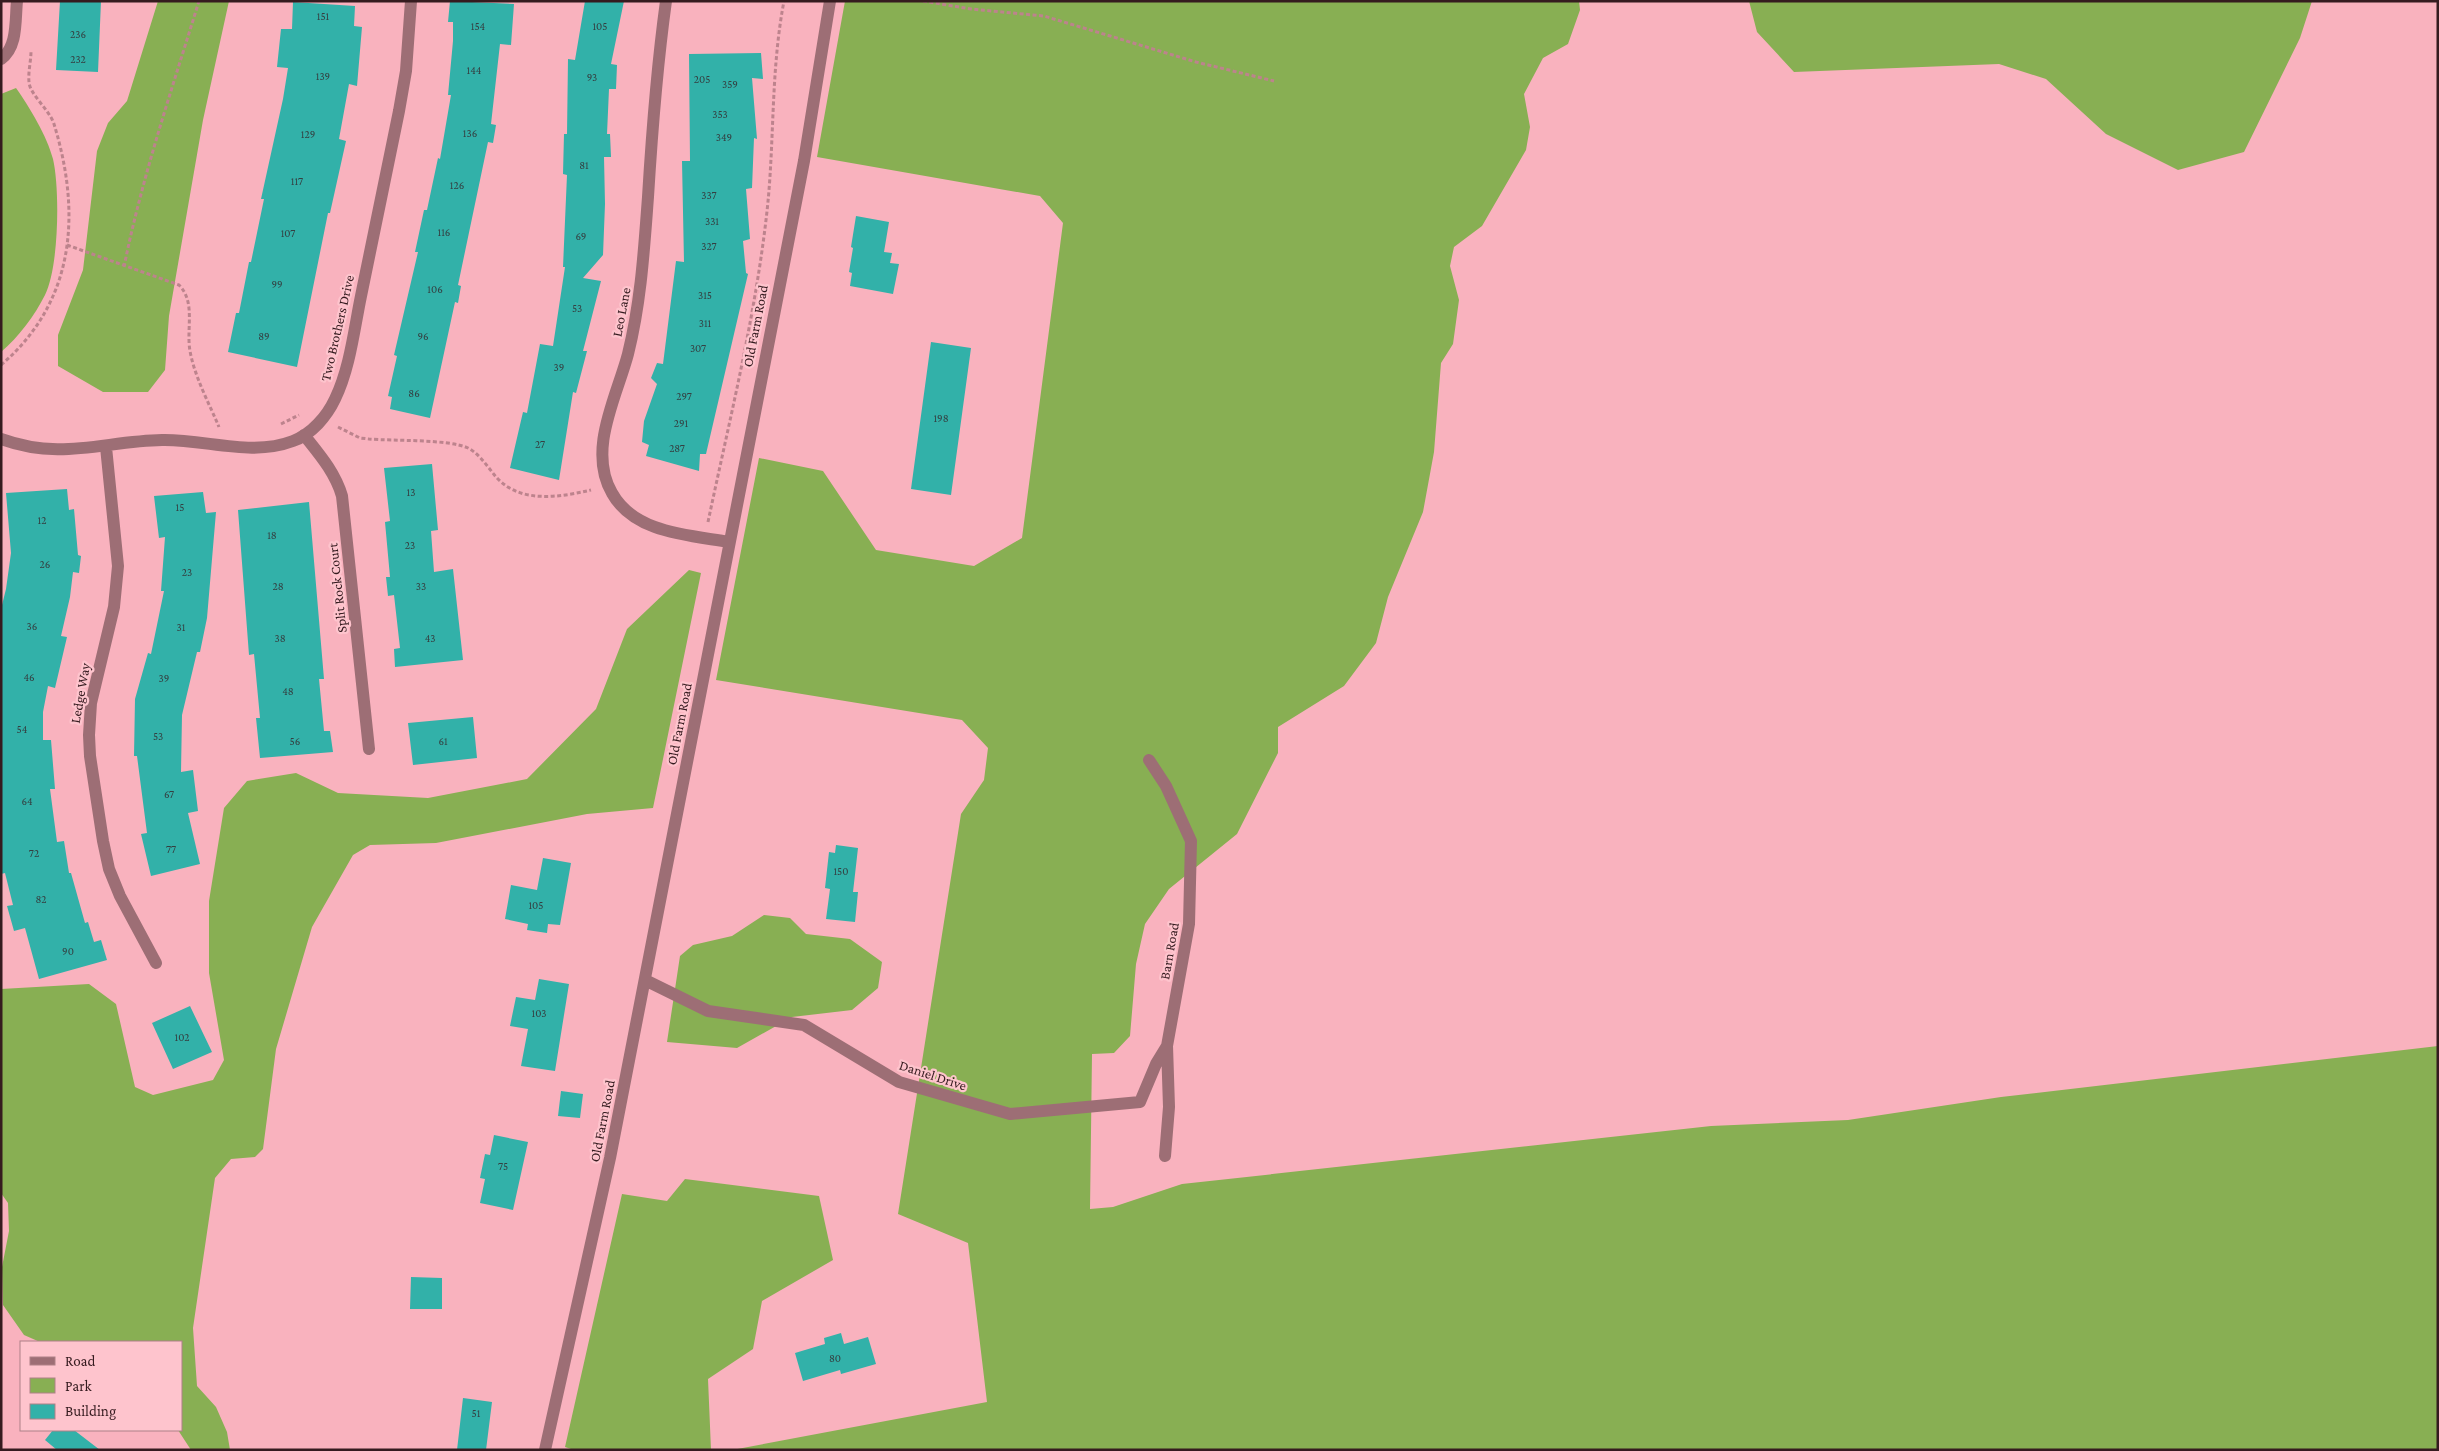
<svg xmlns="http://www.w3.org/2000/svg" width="2439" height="1451" font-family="'Crimson Pro',serif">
<rect width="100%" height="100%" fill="#f9b2be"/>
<path fill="#88af53" d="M158,1h71l-26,119 -34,196 -4,54 -17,22h-45l-45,-26v-31l25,-65 14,-119 11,-28 19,-22z
M845,1h734l1,9 -12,34 -25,14 -19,36 6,33 -4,23 -44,76 -28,21 -4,19 9,34 -6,44 -12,19 -7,89 -11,60 -35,85 -12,46 -32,43 -66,41v26l-41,81 -68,55 -24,35 -9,40 -6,72 -16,17 -22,1 -2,155 23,-2 69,-23 529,-58 137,-6 153,-23 437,-51v404h-1706l255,-48 -19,-159 -70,-29 63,-400 23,-34 4,-32 -26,-28 -246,-40 43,-222 64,13 53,79 98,16 48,-28 41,-315 -23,-27 -223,-39z
M1749,1h563l-12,37 -56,114 -66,18 -72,-36 -60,-55 -47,-15 -205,8 -37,-40z
M16,88c14,20 31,48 37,71 7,30 6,108 -8,136 -10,20 -27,43 -44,57v-258z
M689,570l12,3 -48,235 -66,6 -151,29 -66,2 -17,10 -41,72 -36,122 -13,100 -8,8 -24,2 -16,19 -22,150 4,58 19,21 11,25 3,18h-39l-13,-20h3v-88h-141l-16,-7 -21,-30 -1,-38 7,-36 -1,-28 -7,-10v-204l88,-5 27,20 19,83 18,8 60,-15 11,-20 -15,-87v-72l15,-93 23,-27 49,-8 42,20 90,5 99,-19 69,-70 31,-80z
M764,915l26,3 16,16 44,5 32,23 -4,26 -26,22 -60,7 -55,31 -70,-6 13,-86 13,-11 39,-9z
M685,1179l134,17 14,64 -71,41 -9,48 -45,30 3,71h-137l-9,-3 57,-253 45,7z"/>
<path fill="#32b1a9" d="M60,1h41l-3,71 -42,-2z
M450,1l64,3 -3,41 -11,-1 -9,80 5,1 -3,18 -5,-1 -30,143 3,1 -3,17 -3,-1 -25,116 -40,-9 2,-12 -4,-1 9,-40 -3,-1 24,-103h-3l9,-42h3l11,-52 2,1 11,-64h-3l5,-54v-19h-5z
M585,1h39l-13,63 6,1 -1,24h-7l-2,45h3l1,23h-7l1,47 -2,51 -20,23 18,3 -18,70h4l-11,42 -3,-1 -14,88 -49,-12 13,-56 4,1 13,-69 13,2 12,-79h-2l4,-92 -4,-1 1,-40h3l1,-75 7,1z
M293,2l62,4 -1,20 8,1 -5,59 -8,-2 -10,55 7,2 -16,72h-2l-31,154 -69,-15 8,-39h3l10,-51h2l13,-63h-3l22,-100 5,-31 -11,-1 4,-38h11z
M761,53l2,26 -11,-1 5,61 -3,-1 -2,50 -6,1 4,50 -7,2 3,32 2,1 -42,180h-6l-1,17 -53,-15 3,-11 -7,-3 2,-21 13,-37 -6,-6 6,-15 6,1 13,-103 8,1 -2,-101h8l-1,-107z
M856,216l33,6 -5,30 8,1 -2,10 9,1 -6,30 -43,-8 2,-13 -3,-1 4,-24 -2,-1z
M931,342l40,6 -20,147 -40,-6z
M432,464l6,66 -7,1 3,41 19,-3 10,91 -68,7 -1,-18 6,-1 -6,-53 -6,1 -2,-19h4l-5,-55 5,-1 -6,-53z
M67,489l2,21 5,-1 4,46 3,1 -2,17 -6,-1 -3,25 -9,39 6,1 -12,51 -7,-2 -5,26v28h8l4,49h-5l7,53 7,-1 5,32h2l14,50 3,-1 6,20 7,-2 6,20 -68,19 -14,-51 -11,3 -7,-25 6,-1 -8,-32 -4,1v-265l5,-20 5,-36 -5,-60z
M203,492l3,21 10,-1 -9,106 -7,34h-3l-15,63 -1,57 12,-2 5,41 -10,2 12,51 -49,12 -10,-42 6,-1 -10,-77h-3l1,-57 13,-46 3,1 13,-63h-3l4,-54 -6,1 -5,-42z
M309,502l15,177h-5l5,52h6l3,21 -73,6 -4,-40h4l-6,-64 -5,1 -11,-145z
M473,717l4,41 -64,7 -5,-42z
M836,845l22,3 -5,44h5l-3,30 -29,-3 4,-30 -5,-1 4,-36 6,1z
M543,858l28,5 -11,62 -12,-1 -1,9 -20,-3 1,-6 -23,-5 6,-34 26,5z
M539,979l30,5 -14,87 -34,-5 7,-37 -18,-3 6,-29 19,3z
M190,1006l22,46 -39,17 -21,-46z
M561,1091l22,3 -3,24 -22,-2z
M494,1135l34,7 -15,68 -33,-7 5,-24 -5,-1 5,-24 5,1z
M411,1277l31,1v31h-32z
M841,1333l3,11 24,-7 8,27 -35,10 -1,-4 -37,11 -8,-28 30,-9 -1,-6z
M463,1398l29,4 -6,48h-29z
M53,1430h21l26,20h-43l-12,-10z"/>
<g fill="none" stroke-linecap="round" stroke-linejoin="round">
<path stroke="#bd838d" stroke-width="3" stroke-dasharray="4 2.5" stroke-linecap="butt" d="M923,1l48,8 73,7 152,46 78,19
M67,245l112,40c17,17 7,44 11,66 5,27 19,52 29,76
M124,267c18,-90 48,-178 75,-266
M1,365c75,-64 80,-153 53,-241 -5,-15 -24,-29 -25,-42 -1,-10 2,-21 2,-31
M281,424l18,-9
M338,427l22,11 9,1c24,2 80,0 99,9 13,7 20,20 29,30 24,26 64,19 94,12
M708,522c21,-100 46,-200 58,-302 9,-73 4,-146 18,-219"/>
<path stroke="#9d6e75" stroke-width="12" d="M666,1c-9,65 -14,130 -18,196 -4,53 -7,105 -20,157 -11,42 -41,96 -16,139 22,40 76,42 117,49
M1,59c17,-12 14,-39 16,-58
M304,435c15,19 31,37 38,61l27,253
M1,439c60,22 103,2 161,1 44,-1 89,17 131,1 19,-7 34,-25 42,-42 15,-31 19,-69 26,-103 13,-62 25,-123 38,-185l7,-40 5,-70
M106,447l12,119 -4,41 -23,96 -2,32 1,21 13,85 6,28 11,27 36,67
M1149,760l17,26 25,55 -2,83 -22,122 2,61 -4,49
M645,980l63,31 96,14 95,57 111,32 130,-12 16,-38 11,-18
M545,1450l65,-292 194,-997 26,-160"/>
</g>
<g text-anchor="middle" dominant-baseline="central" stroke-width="4.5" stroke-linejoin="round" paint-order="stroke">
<g font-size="11" fill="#344042">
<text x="323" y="16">151</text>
<text x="478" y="26">154</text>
<text x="600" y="26">105</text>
<text x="78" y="34">236</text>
<text x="78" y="59">232</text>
<text x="474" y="70">144</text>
<text x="323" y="76">139</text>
<text x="592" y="77">93</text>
<text x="702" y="79">205</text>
<text x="730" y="84">359</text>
<text x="720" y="114">353</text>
<text x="470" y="133">136</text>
<text x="308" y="134">129</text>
<text x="724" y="137">349</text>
<text x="584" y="165">81</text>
<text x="297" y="181">117</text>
<text x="457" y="185">126</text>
<text x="709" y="195">337</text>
<text x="712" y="221">331</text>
<text x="444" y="232">116</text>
<text x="288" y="233">107</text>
<text x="581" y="236">69</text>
<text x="709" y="246">327</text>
<text x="277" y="284">99</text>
<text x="435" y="289">106</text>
<text x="705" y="295">315</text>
<text x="577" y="308">53</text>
<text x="705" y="323">311</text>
<text x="264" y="336">89</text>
<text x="423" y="336">96</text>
<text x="698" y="348">307</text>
<text x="559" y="367">39</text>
<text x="414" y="393">86</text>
<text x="684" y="396">297</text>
<text x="941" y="418">198</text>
<text x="681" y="423">291</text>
<text x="540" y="444">27</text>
<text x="677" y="448">287</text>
<text x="411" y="492">13</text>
<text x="180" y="507">15</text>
<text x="42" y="520">12</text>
<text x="272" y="535">18</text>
<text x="410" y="545">23</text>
<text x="45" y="564">26</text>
<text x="187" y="572">23</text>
<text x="278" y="586">28</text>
<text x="421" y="586">33</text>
<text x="32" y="626">36</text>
<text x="181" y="627">31</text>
<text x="280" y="638">38</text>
<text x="430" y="638">43</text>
<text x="29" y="677">46</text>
<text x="164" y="678">39</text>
<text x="288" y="691">48</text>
<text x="22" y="729">54</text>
<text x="158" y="736">53</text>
<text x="295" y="741">56</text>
<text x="443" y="741">61</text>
<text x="169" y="794">67</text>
<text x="27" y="801">64</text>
<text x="171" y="849">77</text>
<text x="34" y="853">72</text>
<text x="841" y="871">150</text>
<text x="41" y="899">82</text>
<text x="536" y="905">105</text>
<text x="68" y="951">90</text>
<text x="539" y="1013">103</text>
<text x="182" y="1037">102</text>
<text x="503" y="1166">75</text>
<text x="835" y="1358">80</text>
<text x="476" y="1413">51</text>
</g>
<g font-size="14" fill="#351b1f" stroke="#fec4cd">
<text transform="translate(621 312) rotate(-79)">Leo Lane</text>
<text transform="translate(755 326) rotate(-79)">Old Farm Road</text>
<text transform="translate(337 328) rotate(-77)">Two Brothers Drive</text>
<text transform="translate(337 588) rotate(-96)">Split Rock Court</text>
<text transform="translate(80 693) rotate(-80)">Ledge Way</text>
<text transform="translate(679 724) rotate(-79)">Old Farm Road</text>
<text transform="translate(1169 951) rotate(-80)">Barn Road</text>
<text transform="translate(933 1075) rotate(18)">Daniel Drive</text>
<text transform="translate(602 1121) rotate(-79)">Old Farm Road</text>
</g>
</g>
<rect width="2439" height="1451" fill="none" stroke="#351b1f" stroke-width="5"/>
<rect x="20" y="1341" width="162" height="90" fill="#fec4cd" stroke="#ae8087"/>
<rect x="30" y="1357" width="25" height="8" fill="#9d6e75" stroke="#ae8087"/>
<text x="65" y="1366" font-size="15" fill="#351b1f">Road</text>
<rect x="30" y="1378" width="25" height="15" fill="#88af53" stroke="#ae8087"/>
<text x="65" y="1391" font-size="15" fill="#351b1f">Park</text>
<rect x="30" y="1404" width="25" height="15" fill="#32b1a9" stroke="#ae8087"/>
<text x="65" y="1416" font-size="15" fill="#351b1f">Building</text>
</svg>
